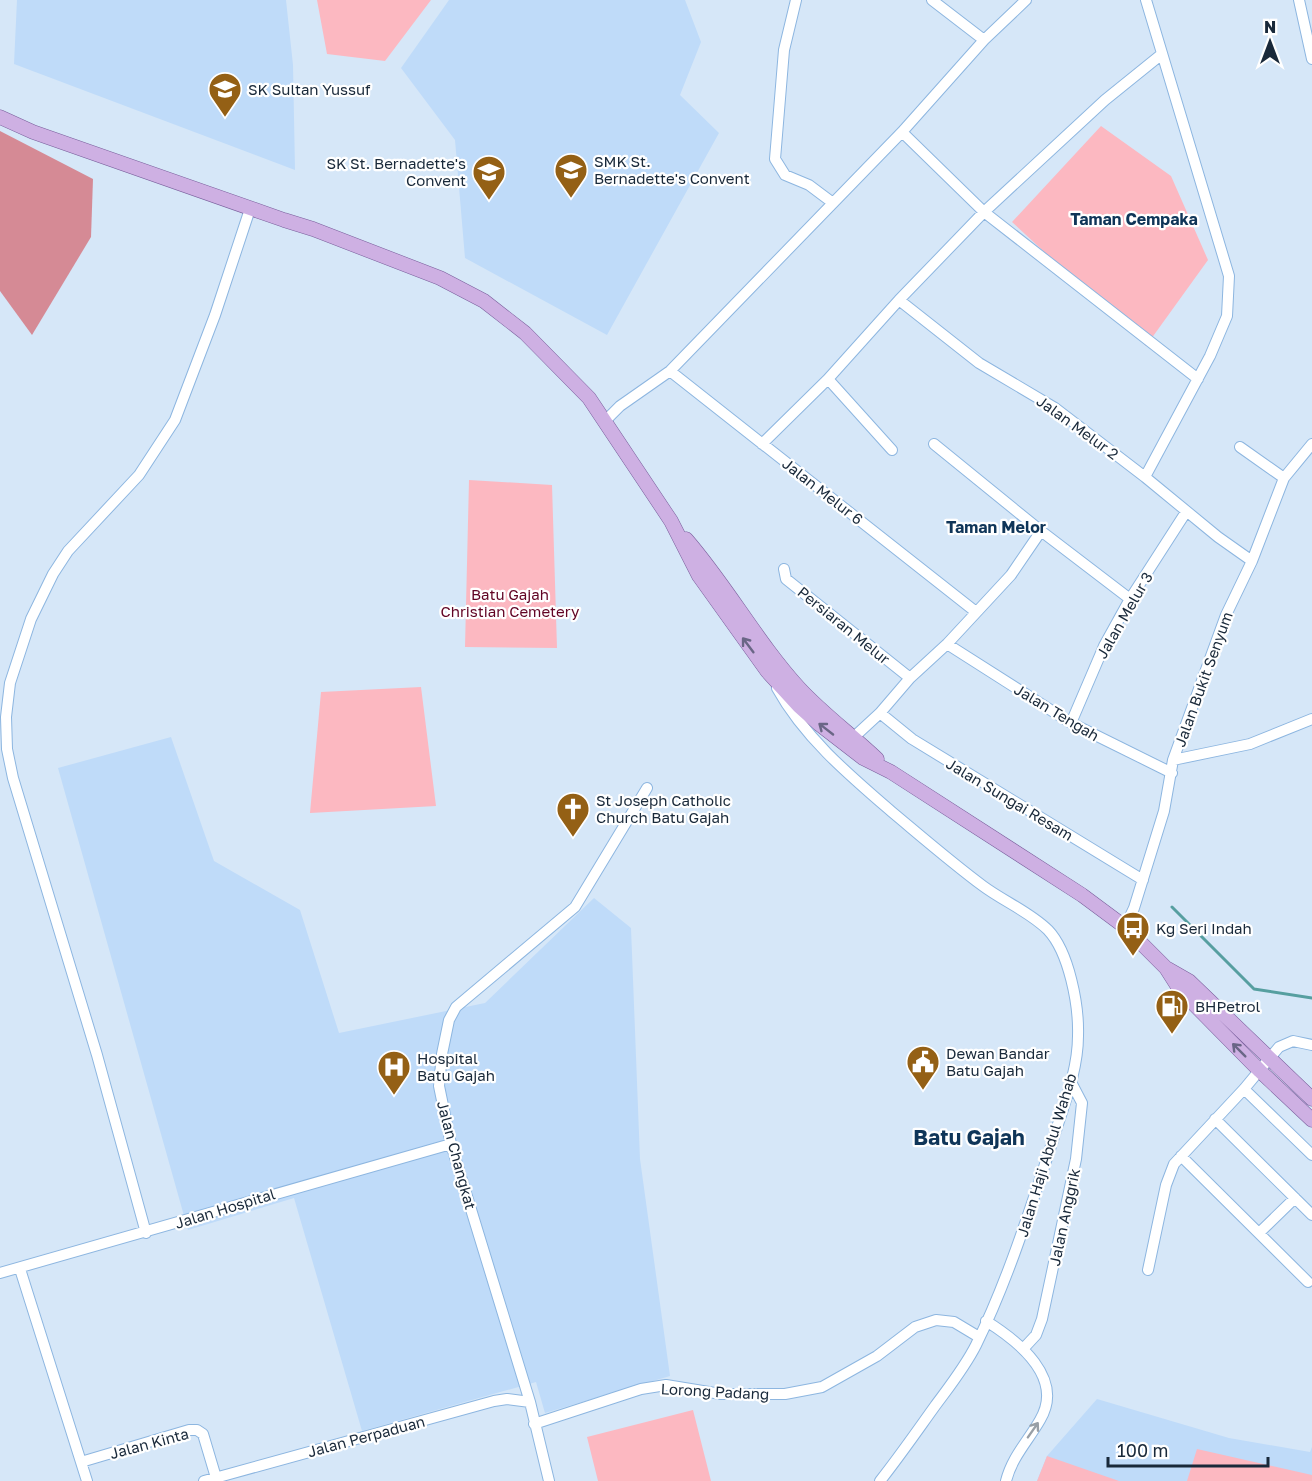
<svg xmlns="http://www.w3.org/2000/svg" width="1312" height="1481" font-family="'Golos Text',sans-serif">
<rect width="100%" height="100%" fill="#d6e7f8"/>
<path fill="#bfdbf9" d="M17,0h269l7,65 2,105 -281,-106z
M449,0h236l16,42 -21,53 39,38 -112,202 -142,-77 -10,-118 -54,-72z
M171,737l43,124 86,49 39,123 146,-30 109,-105 37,30 9,231 30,217 -125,37 -9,-31 -174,49 -68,-233 -106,32 -130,-462z
M1097,1399l132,39 81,14 2,-5v34h-275l10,-25z"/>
<path fill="#fcb8c1" d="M317,0h114l-46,61 -58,-7z
M1101,126l70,50 37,84 -62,86 -134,-124z
M469,480l83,5 5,163 -92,-1z
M421,687l15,119 -126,7 11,-121z
M693,1410l18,71h-113l-11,-44z
M1197,1449l115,26v6h-125z
M1047,1456l72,25h-82z"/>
<path fill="#d58a95" d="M0,131l93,48 -2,58 -59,98 -32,-44z"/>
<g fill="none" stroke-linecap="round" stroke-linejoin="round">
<path stroke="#569fa0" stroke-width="3" d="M1172,907l82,82 58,9"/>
<g stroke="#8db6e0" stroke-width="12">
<path id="minor" d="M796,0l-12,50 -9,109 10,16 24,10 24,18
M932,0l52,40
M1299,0l13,59
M902,132l82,80 214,167
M899,300l80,63 76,45 90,69 73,60 34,24
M670,371l306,241
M828,379l64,71
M605,421l15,-15 50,-35 232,-239 82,-92 42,-40
M762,444l66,-65 71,-79 85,-88 121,-112 57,-46
M934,444l107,87 89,68
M1240,447l44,31
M1145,477l65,-121 17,-40 2,-40 -83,-276
M784,569l2,10 124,99
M947,644l124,79 101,50
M777,688c27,49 72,87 115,124 30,25 60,51 91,74 20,15 47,26 65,44 21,22 31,75 30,106 0,35 -15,71 -25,104 -23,69 -45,140 -77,205 -11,22 -27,42 -41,61 -18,25 -36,51 -55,75
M880,713l32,26 231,141
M1071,723l33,-77 26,-47 56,-87
M854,737l26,-24 30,-35 37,-34 64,-69 30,-44
M1173,760l77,-16 62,-25
M1125,927l9,-19 30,-97 9,-51 53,-145 26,-54 32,-83 28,-34
M1244,1089l68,66
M1215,1119l97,96
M1181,1156l127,126
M146,1233l-49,-178 -84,-277 -6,-29 -1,-32 4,-34 21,-64 22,-45 15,-23 71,-76 36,-55 40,-105 35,-106
M1259,1233l36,-35
M20,1269l67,212
M1148,1270l18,-85 8,-21 70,-75 35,-42 14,-6 19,4
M0,1273l451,-129
M986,1321c32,20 79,57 54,99 -12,21 -28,37 -34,61
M1023,1349l13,-14 6,-16 34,-160 6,-56 -11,-21
M534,1424l107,-35 25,-4 55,9h64l37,-7 55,-31 38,-29 21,-7 18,2 25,15
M81,1462l108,-32h8l6,4 14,47
M204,1481l290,-80 13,-2 23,3
M549,1481l-19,-79 -79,-258 -12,-58 3,-32 7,-34 7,-13 119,-100 72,-119"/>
</g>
<g stroke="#795f9c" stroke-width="15">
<path id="major" d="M0,117l33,15 251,88 29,9 127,49 44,23 41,32 64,65 82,123 28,55 68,95 32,35 20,18 44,34 28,14 191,123 43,32 41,41 14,22 80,81 52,49
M686,539c41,47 71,103 113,149 24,26 53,47 78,71
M1168,969l21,12 123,118"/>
</g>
<use href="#minor" stroke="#fff" stroke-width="10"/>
<use href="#major" stroke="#ceb0e3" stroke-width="14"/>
</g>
<defs><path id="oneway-shaft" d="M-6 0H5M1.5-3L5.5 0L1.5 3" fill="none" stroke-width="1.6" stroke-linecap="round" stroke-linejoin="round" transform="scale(1.5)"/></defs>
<g stroke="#6a6686">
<use href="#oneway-shaft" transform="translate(748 645) rotate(-127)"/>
<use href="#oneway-shaft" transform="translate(826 729) rotate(-142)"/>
<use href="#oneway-shaft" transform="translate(1239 1050) rotate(-135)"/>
</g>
<use stroke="#989fa6" href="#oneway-shaft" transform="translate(1033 1430) rotate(-55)"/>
<defs>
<g id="school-pin" transform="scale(1.725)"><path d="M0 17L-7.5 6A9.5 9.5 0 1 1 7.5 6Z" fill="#946015" stroke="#fff"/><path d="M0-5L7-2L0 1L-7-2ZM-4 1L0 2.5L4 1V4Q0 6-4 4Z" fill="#fff"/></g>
<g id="church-pin" transform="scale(1.725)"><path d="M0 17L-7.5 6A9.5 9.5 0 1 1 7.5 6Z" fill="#946015" stroke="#fff"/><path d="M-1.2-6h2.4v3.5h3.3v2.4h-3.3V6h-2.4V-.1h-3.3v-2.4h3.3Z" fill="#fff"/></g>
<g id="bus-pin" transform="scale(1.725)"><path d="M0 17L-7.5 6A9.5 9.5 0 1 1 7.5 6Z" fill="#946015" stroke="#fff"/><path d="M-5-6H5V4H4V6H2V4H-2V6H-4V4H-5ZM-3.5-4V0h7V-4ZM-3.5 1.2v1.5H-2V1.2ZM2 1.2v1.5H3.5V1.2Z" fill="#fff"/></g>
<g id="fuel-pin" transform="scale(1.725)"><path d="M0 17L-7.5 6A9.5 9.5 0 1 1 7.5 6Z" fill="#946015" stroke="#fff"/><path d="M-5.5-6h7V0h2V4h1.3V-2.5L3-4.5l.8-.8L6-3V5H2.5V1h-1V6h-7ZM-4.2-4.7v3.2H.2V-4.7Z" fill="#fff"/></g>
<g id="civic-pin" transform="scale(1.725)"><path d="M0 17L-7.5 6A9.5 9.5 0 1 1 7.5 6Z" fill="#946015" stroke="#fff"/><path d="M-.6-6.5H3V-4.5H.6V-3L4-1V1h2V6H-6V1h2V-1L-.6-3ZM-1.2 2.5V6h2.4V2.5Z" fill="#fff"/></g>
<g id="hospital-pin" transform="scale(1.725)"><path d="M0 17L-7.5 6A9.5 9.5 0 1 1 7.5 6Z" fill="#946015" stroke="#fff"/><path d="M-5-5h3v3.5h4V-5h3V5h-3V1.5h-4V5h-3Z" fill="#fff"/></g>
</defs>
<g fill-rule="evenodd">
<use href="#school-pin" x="225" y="89"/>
<use href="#school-pin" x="571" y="170"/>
<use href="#school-pin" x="489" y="172"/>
<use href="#church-pin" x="573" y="809"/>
<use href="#bus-pin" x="1133" y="928"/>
<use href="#fuel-pin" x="1172" y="1006"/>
<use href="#civic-pin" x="923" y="1062"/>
<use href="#hospital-pin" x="394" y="1067"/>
</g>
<g text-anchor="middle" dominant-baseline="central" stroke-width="4.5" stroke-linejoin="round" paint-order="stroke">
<g font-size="15" fill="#19293a" stroke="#fff" text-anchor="start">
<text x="248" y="89">SK Sultan Yussuf</text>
<text x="594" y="161">SMK St.<tspan x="594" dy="17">Bernadette's Convent</tspan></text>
<text x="466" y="163" text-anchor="end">SK St. Bernadette's<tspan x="466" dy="17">Convent</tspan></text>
<text x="596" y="800">St Joseph Catholic<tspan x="596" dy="17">Church Batu Gajah</tspan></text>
<text x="1156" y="928">Kg Seri Indah</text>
<text x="1195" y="1006">BHPetrol</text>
<text x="946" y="1053">Dewan Bandar<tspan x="946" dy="17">Batu Gajah</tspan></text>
<text x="417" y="1058">Hospital<tspan x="417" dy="17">Batu Gajah</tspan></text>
</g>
<g font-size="15" fill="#19293a" stroke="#fff">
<text transform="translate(1078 427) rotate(36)">Jalan Melur 2</text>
<text transform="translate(823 491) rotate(38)">Jalan Melur 6</text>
<text transform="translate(1124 615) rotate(-60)">Jalan Melur 3</text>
<text transform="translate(844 625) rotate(39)">Persiaran Melur</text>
<text transform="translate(1203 679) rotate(-70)">Jalan Bukit Senyum</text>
<text transform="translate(1057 712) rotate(31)">Jalan Tengah</text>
<text transform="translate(1010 799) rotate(31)">Jalan Sungai Resam</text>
<text transform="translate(457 1155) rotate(75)">Jalan Changkat</text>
<text transform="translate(1046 1155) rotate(-73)">Jalan Haji Abdul Wahab</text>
<text transform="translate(225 1208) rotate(-17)">Jalan Hospital</text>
<text transform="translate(1064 1217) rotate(-78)">Jalan Anggrik</text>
<text transform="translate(715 1391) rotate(3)">Lorong Padang</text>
<text transform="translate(366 1436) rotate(-15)">Jalan Perpaduan</text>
<text transform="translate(149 1443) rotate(-15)">Jalan Kinta</text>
</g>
<g font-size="15" fill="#610424" stroke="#fff">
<text x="510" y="594">Batu Gajah<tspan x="510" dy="17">Christian Cemetery</tspan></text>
</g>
<g font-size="16" font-weight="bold" fill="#0f3558" stroke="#fff">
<text x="1134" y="219">Taman Cempaka</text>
<text x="996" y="527">Taman Melor</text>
</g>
<g font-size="21" font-weight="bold" fill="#0f3558" stroke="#fff">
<text x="969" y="1137">Batu Gajah</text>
</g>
</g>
<g transform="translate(1270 42)" stroke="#ffffff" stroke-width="4.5" paint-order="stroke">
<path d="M0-4.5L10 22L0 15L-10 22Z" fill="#19293a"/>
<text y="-9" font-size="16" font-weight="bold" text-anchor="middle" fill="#19293a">N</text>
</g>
<path d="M1108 1457v9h160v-9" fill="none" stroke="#19293a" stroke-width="3"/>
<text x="1117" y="1457" font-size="18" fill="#19293a" stroke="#ffffff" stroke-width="4.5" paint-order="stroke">100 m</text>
</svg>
